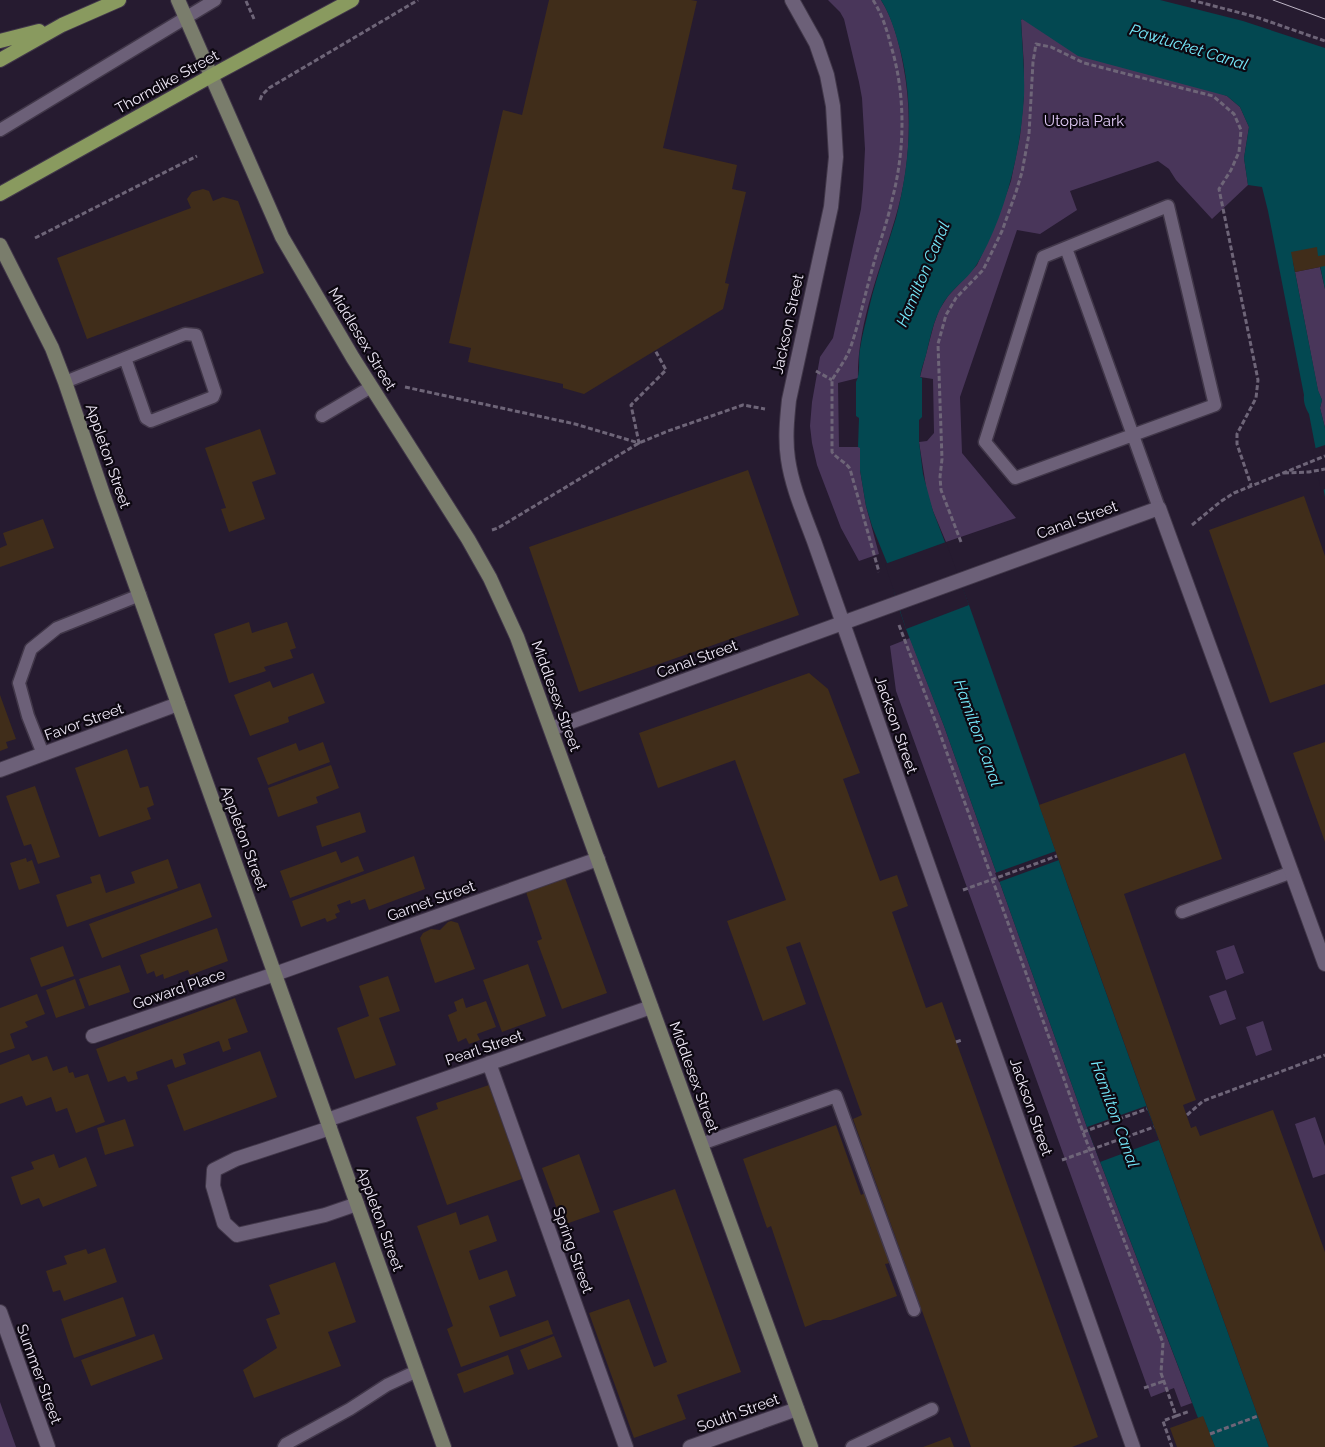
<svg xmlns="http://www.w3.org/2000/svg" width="1325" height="1447" font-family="Raleway,sans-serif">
<rect width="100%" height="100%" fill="#261b30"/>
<path fill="#49365a" d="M828,0h53c12,19 18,42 22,64 10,51 7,106 -8,155 -15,51 -38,106 -37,159l-20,5 1,64h21v23l6,36 13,48 -20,7 -18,-33 -24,-63 -5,-22 -2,-17 2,-24 8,-45 13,-19 28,-129 2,-20 2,-40 -3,-51 -3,-16 -15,-63 -4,-7z
M1022,19l205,77 13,11 9,20 -5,31 4,27 -36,34 -36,-39 -7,-11 -11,-8 -88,30 7,19 -37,24 -23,-4 -57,167 2,56 54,65 -70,24 -13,-31 -6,-18 -8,-51 8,-1 7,-8 -1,-54 -13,-2 14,-53 5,-14 9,-14 29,-31 18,-40 16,-44 9,-45 4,-40v-30l-3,-46z
M1320,267l5,22v139l-5,-20 2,-8 -4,-9 -23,-119z
M910,638l34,88 144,404 104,273 -11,4 -7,-19 -23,9 -255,-706 -6,-45z
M1234,945l10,28 -18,7 -10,-29z
M1226,990l10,29 -16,6 -11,-29z
M1263,1021l9,29 -16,6 -10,-29z
M1315,1117l10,29v28l-12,4 -18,-54z
M0,1402l16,45h-16z"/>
<path fill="#034851" d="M881,0h279l83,21 82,27v241l-7,-33 -25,6 25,128 4,10 -2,8 5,20v69l-16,-83c-3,-5 -6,-12 -5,-19l-36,-184 -6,-24 -14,-2 -4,-27 5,-31 -9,-20 -13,-11 -149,-40 -56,-37 -1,1c1,25 4,51 3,76 -3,56 -19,120 -47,168 -7,12 -19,20 -28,31 -14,17 -18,39 -23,60 -2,7 -5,14 -6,22l2,1v39l-3,3v22l4,32 10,37 36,94 107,304 193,538h-54l-12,-30 -5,1 -110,-288 -144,-404 -38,-97 -9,-26 -10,-40 -15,-37 -6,-20 -6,-36v-22l-2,-1 1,-29 -3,-2v-34c5,-9 2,-23 4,-33 2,-14 6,-27 9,-41 7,-30 18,-60 27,-90 14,-53 18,-112 5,-165 -5,-19 -10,-37 -20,-53z"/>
<path fill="#261b30" d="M1325,445v44l-4,2 -8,-42z
M946,542l23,63 -63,24 -21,-65z
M1056,851l3,9 -60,22 -4,-9z
M1146,1106l13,34 -59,22 -13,-35z"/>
<path fill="#402d1a" d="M549,0h142l6,1 -34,147 74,17 -5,24 14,3 -21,91 4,1 -6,25 -139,85 -21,-6v-4l-95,-22 3,-14 -22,-5 54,-233 19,5z
M203,189l6,2 4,10 10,-4 15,4 26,72 -177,66 -30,-81 134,-50 -4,-9 5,-7z
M1317,247l1,9 7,-1v11l-30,6 -4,-20z
M260,429l16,45 -24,8 13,37 -36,13 -8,-23 5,-1 -21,-60z
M748,470l51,145 -220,77 -50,-145z
M1304,496l21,60v128l-55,19 -61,-173z
M43,519l11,29 -54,19v-19l7,-3 -4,-12z
M249,622l3,11 35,-11 9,26 -6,2 3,8 -29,9 2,4 -37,12 -15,-49z
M313,673l12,30 -37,14 1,5 -39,14 -16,-41 36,-14 3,7z
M809,673l19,16 32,84 -17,6 37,102 17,-6 11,31 -16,6 34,96 16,-6 156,435 -26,10h-101l-118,-328 9,-4 -62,-173 -14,5 20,57 -43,17 -36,-100 59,-21 -51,-140 -77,28 -19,-55z
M0,695l16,44 -10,3 2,6 -8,3z
M323,742l7,20 -62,23 -11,-27 39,-15 3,8z
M1325,742v100l-32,-89z
M127,749l13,39 8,-2 6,19 -7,3 4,11 -52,18 -24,-69z
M1185,753l37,106 -98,35 72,206 -13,5 8,23 5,-2 4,10 73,-26 52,142v195h-56l-230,-642z
M331,765l8,23 -23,9 2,6 -40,14 -10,-29z
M35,786l25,71 -22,7 -7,-20 -7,2 -18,-50z
M360,812l6,20 -44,15 -6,-21z
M336,851l5,12 17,-7 6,15 -74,27 -10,-27z
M414,856l11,33 -56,21 -4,-11 -14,5 -1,-4 -13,5 3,7 -5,2 2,4 -10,4 -2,-4 -24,9 -9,-26z
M26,858l1,4 5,-2 8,23 -21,7 -9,-27z
M168,859l10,29 -111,39 -11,-32 36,-12 -2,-6 10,-3 6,19 29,-10 -4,-11z
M565,878l42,115 -45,16 -25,-68 5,-2 -16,-47z
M200,883l12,34 -110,41 -13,-34z
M451,921l7,2 17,46 -40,14 -15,-45 3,-5 8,-4 9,1 8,-8z
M217,928l11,33 -38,14 -2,-5 -24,9 -1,-5 -7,3 -2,-6 -7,3 -7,-19z
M63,946l11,30 -33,11 -11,-29z
M528,964l18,52 -44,16 -19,-52z
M120,965l10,27 -41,14 -10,-27z
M388,976l12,35 -21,7 17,47 -41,14 -18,-51 32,-12 -10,-30z
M75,979l10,29 -29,10 -10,-28z
M37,994l8,20 -20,8 3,5 -18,7 5,14 -15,5v-45z
M235,998l13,34 -20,7 3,10 -8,3 -4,-11 -36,13 3,10 -11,4 -3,-9 -36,13 2,7 -10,3 -3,-6 -17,6 -12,-33z
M463,998l3,10 20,-7 10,26 -19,7 3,6 -11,4 -3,-6 -8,4 -10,-27 9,-4 -3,-9z
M260,1051l17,46 -93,34 -17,-46z
M29,1054l3,7 15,-5 6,15 14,-5 2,7 4,-1 2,6 13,-4 17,48 -29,11 -9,-25 -11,4 -5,-15 -25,9 -4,-10 -22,8v-39z
M489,1085l33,94 -75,26 -31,-88 22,-8 -2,-6z
M125,1119l9,27 -29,9 -8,-27z
M836,1125l25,70 4,-2 25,70 -5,1 12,32 -66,24h-8l-18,7 -34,-101 -4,2 -24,-69z
M54,1154l5,14 27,-11 11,29 -54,21 -4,-9 -18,7 -10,-28 23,-8 -3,-7z
M579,1154l21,58 -37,13 -21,-57z
M675,1189l66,183 -64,23 9,24 -52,19 -45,-125 40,-14 25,68 13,-5 -54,-151z
M456,1212l4,13 28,-10 9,26 -28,10 10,29 28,-10 9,26 -27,10 11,31 48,-17 5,14 -92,33 -14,-38 6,-3 -36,-100z
M105,1248l12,34 -53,19 -4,-11 -7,2 -7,-21 21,-7 -3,-8 22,-7 2,5z
M335,1262l21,60 -28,10 13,34 -87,32 -11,-28 34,-22 -11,-29 14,-5 -11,-29z
M123,1297l13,39 -62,22 -13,-39z
M154,1334l9,25 -72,27 -10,-26z
M554,1336l8,21 -34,13 -8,-20z
M508,1355l6,19 -50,19 -7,-19z
M1203,1416l12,31h-38l-7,-19z
M950,1437l4,10h-31z"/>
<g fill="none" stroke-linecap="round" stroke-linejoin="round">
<g stroke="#413749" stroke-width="15">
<path id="service" d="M0,130l215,-130
M1168,206l47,199 -200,73 -30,-36 58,-185z
M1066,248l93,260
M65,382l120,-48 11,1 19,57 -2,5 -62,24 -5,-3 -21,-60
M322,416l49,-29
M43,754l-15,-38 -9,-33 12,-34 26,-21 83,-33
M1182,912l110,-40
M701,1144l135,-48 78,214
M284,1447l2,-3 64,-35 37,-24 30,-14
M852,1447l80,-38"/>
</g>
<g stroke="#413749" stroke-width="16">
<path id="minor" d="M792,0l24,43 11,32 6,31 3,51 -5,50 -42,193c-2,19 -4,39 -1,59 4,28 16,55 26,82l319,906
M551,729l608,-221 166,456
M0,770l178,-66
M93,1036l182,-62 323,-115
M489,1063l137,384
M327,1120l324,-113
M330,1128l-94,31 -22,11 -1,16 11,37 13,12 88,-20 32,-11"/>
</g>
<g stroke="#413749" stroke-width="16">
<path id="tertiary" d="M0,1312l48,135
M690,1447l107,-38"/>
</g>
<g stroke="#413749" stroke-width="16">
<path id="secondary" d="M178,0l104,237 71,121 115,181 22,39 27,59 294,810
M0,245l52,103 13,34 38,112 341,953"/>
</g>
<g stroke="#413749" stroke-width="16">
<path id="primary" d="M0,41l39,-10
M0,60l62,-35 57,-25
M0,194l211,-118 141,-76"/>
</g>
<path stroke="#6e6578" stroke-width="3" stroke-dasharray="5 2.5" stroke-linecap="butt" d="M873,0c9,14 14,30 18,46 15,49 14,105 1,154 -5,24 -14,46 -20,70 -7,24 -12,49 -20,73 -4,14 -13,25 -20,37v72c5,7 14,10 18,17l29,103
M1191,0l65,17 69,24
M246,1l8,18
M260,100l2,-5 7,-7 149,-88
M35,238l162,-82
M816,371l16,9
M405,387l170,37 64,19 -8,-38 35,-35 -11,-20
M1284,473l25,-1 16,-3
M1192,525l28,-23 14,-9 91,-37
M492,530l6,-2 141,-85 29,-12 75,-26 22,4
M961,542l-20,-52 -1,-13 2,-18 -4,-115 8,-29 10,-17 27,-28 5,-10 14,-29 14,-39 6,-20 7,-38 4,-72 3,-18 15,3 33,16 129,33 21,18 7,16 -2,22 -8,18 -12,19 39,191 -2,18 -19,36v10l14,41
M899,625l39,103 145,404 80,211 -2,30 15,43 -13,5 9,26
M963,890l94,-34
M956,1042l6,-2
M1187,1115l16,-14 122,-46
M1083,1132l64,-23
M1062,1160l92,-33
M1144,1388l20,-7
M1176,1416l14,-5
M1210,1434l48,-18"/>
<use href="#service" stroke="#6c6078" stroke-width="12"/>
<use href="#minor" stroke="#6c6078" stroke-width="14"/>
<use href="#tertiary" stroke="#6c6078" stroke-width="14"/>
<use href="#secondary" stroke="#7a7d6c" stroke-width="14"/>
<use href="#primary" stroke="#899a5f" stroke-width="14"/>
<path stroke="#bfb7c7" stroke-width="1" d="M1273,0l52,19"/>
</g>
<g text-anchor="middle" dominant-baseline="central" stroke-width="4.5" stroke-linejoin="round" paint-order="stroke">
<g font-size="15" fill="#f1eaf9" stroke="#0d0811">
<text transform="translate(167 82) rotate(-29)">Thorndike Street</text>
<text transform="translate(788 324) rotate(-78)">Jackson Street</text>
<text transform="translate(362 339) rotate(59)">Middlesex Street</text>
<text transform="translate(108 456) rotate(71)">Appleton Street</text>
<text transform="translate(1077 520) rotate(-20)">Canal Street</text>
<text transform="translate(697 659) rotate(-20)">Canal Street</text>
<text transform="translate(556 696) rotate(70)">Middlesex Street</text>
<text transform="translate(84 722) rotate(-20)">Favor Street</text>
<text transform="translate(896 725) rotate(71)">Jackson Street</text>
<text transform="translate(244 838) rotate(70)">Appleton Street</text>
<text transform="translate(431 901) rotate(-20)">Garnet Street</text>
<text transform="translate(179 989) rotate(-19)">Goward Place</text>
<text transform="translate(484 1048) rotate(-19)">Pearl Street</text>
<text transform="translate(694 1077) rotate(70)">Middlesex Street</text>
<text transform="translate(1031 1107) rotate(71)">Jackson Street</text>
<text transform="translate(380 1219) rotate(70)">Appleton Street</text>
<text transform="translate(573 1250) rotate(70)">Spring Street</text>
<text transform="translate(39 1374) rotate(70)">Summer Street</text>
<text transform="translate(738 1413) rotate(-20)">South Street</text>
</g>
<g font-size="15" fill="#e1cbf7" stroke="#0d0811">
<text x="1084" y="121">Utopia Park</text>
</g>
<g font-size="16" font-style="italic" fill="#75e9fb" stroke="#0d0811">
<text transform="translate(1189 47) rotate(17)">Pawtucket Canal</text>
<text transform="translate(923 274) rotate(-67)">Hamilton Canal</text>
<text transform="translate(978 733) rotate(70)">Hamilton Canal</text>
<text transform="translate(1115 1114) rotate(70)">Hamilton Canal</text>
</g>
</g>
</svg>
